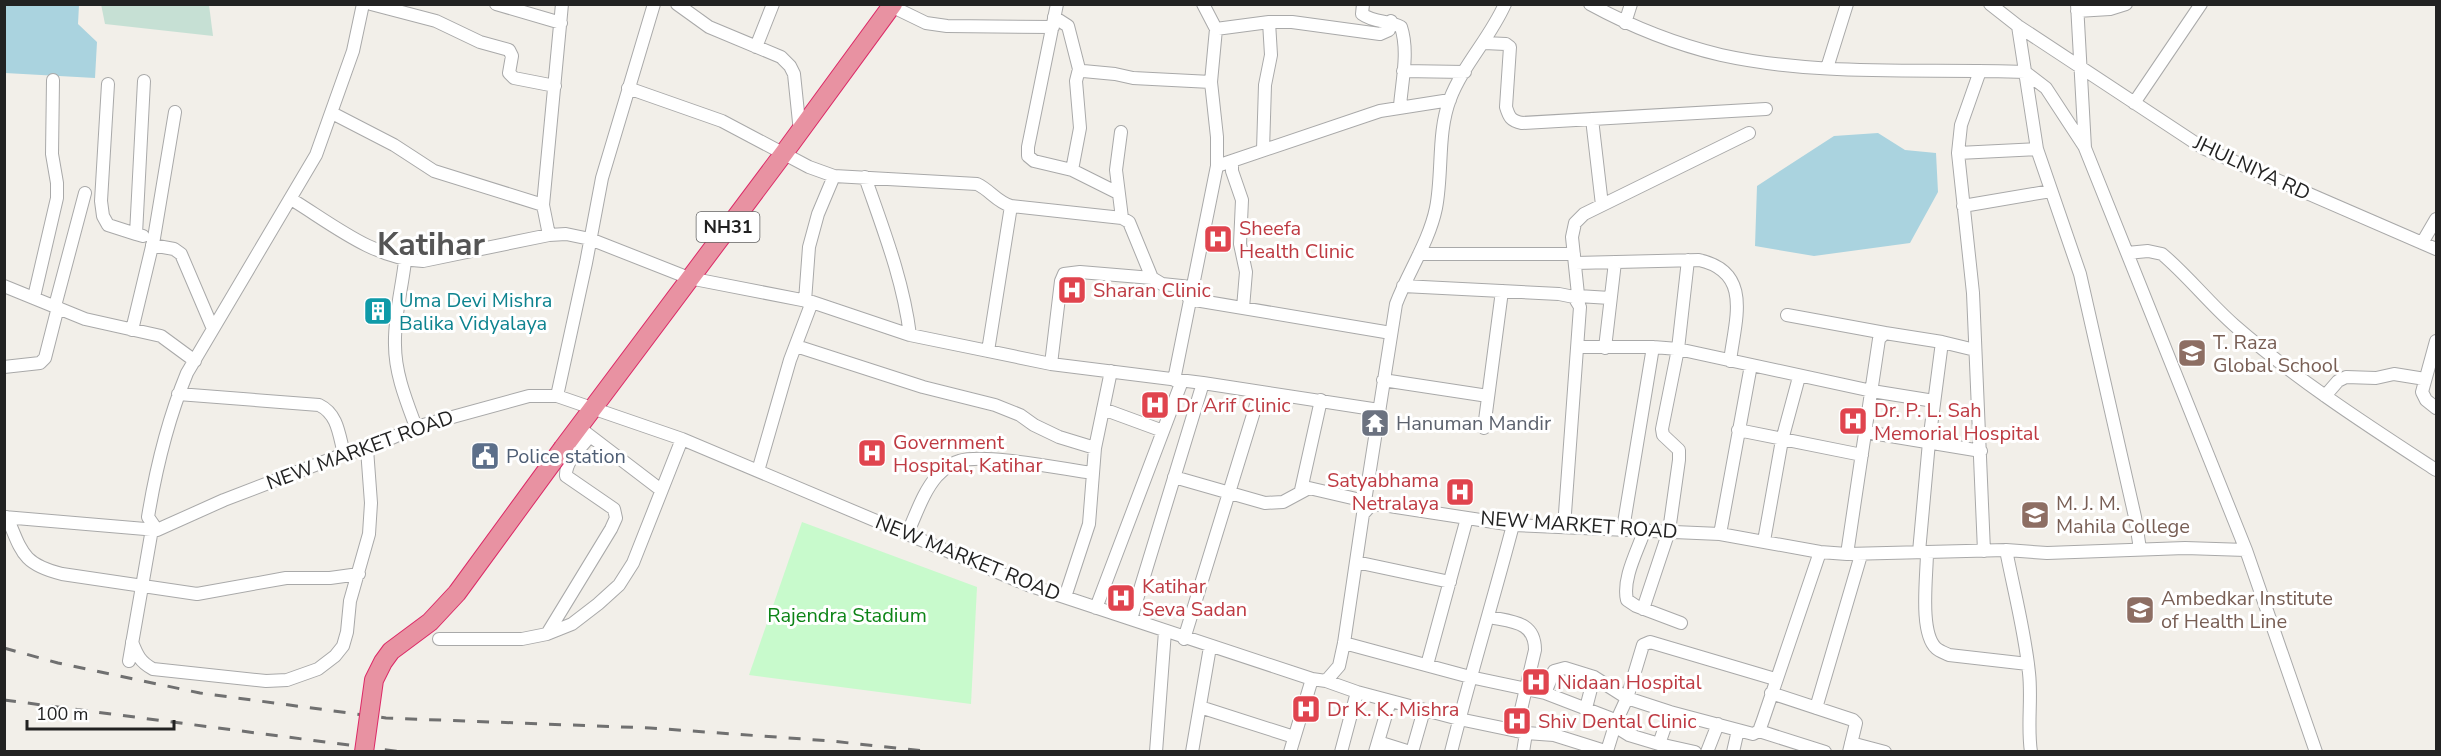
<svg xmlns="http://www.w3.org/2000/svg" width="2441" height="756" font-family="'Nunito Sans',sans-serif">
<rect width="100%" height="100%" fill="#f2efe9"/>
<path fill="#c6e0d4" d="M101,4l108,1 4,31 -108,-12z"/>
<path fill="#c8facc" d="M802,522l175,65 -6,117 -222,-29z"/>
<path fill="#aad3df" d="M4,5h75l-1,19 19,18 -2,36 -90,-5z
M1878,133l27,17 31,3 2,39 -28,51 -96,13 -59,-10 2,-60 77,-50z"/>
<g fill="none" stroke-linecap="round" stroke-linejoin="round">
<g stroke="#a9a9a9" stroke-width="14">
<path id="minor" d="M363,4l-10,47 -37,104 -129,218c-19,46 -31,95 -39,144l9,13 67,-30 120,-46 23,-5 49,-22 113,-31h28l125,43 346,146 284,94 14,2 13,-15 5,-23 19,-129 8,-9h12l130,20 207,9 100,18 27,2 159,-4 41,3 138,-5 61,2
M371,4l65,17 44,21 29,8 3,6 -3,17 5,5 41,8
M496,4l65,19
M677,4l32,23 72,30 9,9 4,8 6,58
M1057,4l-29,143v9l6,5 38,9 46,23
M1363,4l-1,10c12,9 27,6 39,13 8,24 1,54 -1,79
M1590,4c42,23 85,40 131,51 100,22 204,13 304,17l21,16 38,58
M1990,4l28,22 185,122 233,101
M2077,4l8,144 161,402 70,202
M891,6l35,17 21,3 106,1
M2077,11l33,-2 16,-5
M1054,17l14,9 11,43 4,2 32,3 18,4 78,4
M1625,23l6,-19
M2018,26l19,123 43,125 55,243 5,32
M1216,29l53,-7h23l88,12 9,-4 2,-9
M1484,43l22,1 4,3 -4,60c3,10 5,14 16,16l244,-14
M756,47l17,-43
M1827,68l20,-64
M1403,71l62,1
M1980,71l-19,54 -3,28 15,140 11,258
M108,84l-7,117 2,15 5,9 28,9
M628,88l94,33 87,46 25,9 143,8c13,6 20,18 34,22l111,12 7,4 23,56 10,6 29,3
M2134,103l67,-99
M332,113l62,32 40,26 109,34
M1592,119l10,86
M1121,132l-5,38 6,48
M1263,150l2,-65 6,-30 -2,-33
M1958,153l79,-4
M1232,161v10l10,29 -2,44 6,28 -3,36
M1217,166l163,-55 70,-11
M1072,170l8,-42 -4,-47 3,-12
M865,177c18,52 38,102 45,158
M291,199c41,25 83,60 132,62l126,-26 17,-1 24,5 99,39 123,24 98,33 141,29 152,19 176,27
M1963,206l88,-15
M549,235l-6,-30 19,-201
M143,236l-7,-2 8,-153
M2422,243l14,-24
M152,245l22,4 7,5 32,75
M2127,253l21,-2 14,3c26,22 47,49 72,71 63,55 133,100 202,145
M1419,254h155
M405,261c-3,27 -11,56 -10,84 0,28 11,55 21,82
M1575,263l124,-3c54,12 36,60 31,101
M4,286l81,33 76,17 34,25
M1403,286l156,8 15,3 6,10 -16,220
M1578,296l32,2
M34,297l23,-99v-15l-5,-29 1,-74
M1189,299l202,34
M805,301l4,-54 9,-33 16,-38
M1579,304l-7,-67 3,-14 9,-9 165,-81
M55,306l30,-113
M1787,315l98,18
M132,330l22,-92 21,-126
M2436,341l-14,51 4,8 10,8
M796,346l127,41 72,18 25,10 14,10 25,12 36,11
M1577,347h76l25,2 194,42 62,10
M1605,348l10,-86
M988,351l23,-145
M1051,364l10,-83 3,-7 16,-2 72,6
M4,367l36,-4 5,-5 13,-51
M1174,380l43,-214v-29l-6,-55 5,-53 -13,-25
M1383,380l105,16
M178,394l141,11c19,9 20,30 25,49
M557,396l29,-133 16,-85 52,-174
M2325,396l13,-15 8,-4 30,1 18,-4 31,5
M1103,409l60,22
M1484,428l18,-137
M1738,430l124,25
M585,432l76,58
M1866,432l115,19
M758,471l32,-111 22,-58
M1174,477l91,26 18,-1 26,-14 56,13
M1301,490l20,-90
M1363,514l33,-210c12,-32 33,-62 40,-96 7,-36 1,-75 14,-109 13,-34 40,-61 55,-95
M4,517l153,13
M7,517c15,35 15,47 55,57l135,20 89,-16h44l29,-4
M1623,529l30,-182
M1645,529c-7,21 -23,49 -18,71l9,6 45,17
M907,534c9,-19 16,-42 30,-58 6,-6 14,-13 22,-15 27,-8 103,8 134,12
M1720,534l31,-169
M1764,541l18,-101 17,-63
M2006,550c8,41 19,82 23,123 3,26 -2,53 2,79
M1919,552l10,-110 13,-100
M1927,552c0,23 -8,80 9,96 3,3 9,5 13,7l79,9
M1847,554l32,-215 6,-6 57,9 33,8
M1356,562l94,20
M1065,597l24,-73 6,-76 16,-77
M1096,608l86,-227
M1643,609l26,-78 10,-71v-10l-16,-15 -1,-6 16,-80 10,-89
M1489,617c23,5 46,4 46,33l-19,81
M1131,619l72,-236
M547,634l64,-105 5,-11 -2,-9 -48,-33c-1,-15 15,-28 24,-40
M439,639h83l25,-5 25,-10 26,-20 21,-19 14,-22 49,-124
M1184,639l76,-247
M132,642c5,13 8,20 21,27l113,12 21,-1 31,-11 17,-13 8,-10 4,-14 3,-31 19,-67 2,-31 -4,-54
M1344,643l126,34 75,16 9,-22 11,-3 29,9 33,21 43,14 83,22 6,-3 4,-11 57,-168
M129,661l23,-132
M1427,665l40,-147
M1326,681l31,11 102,27 67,14 28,2 54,17
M1545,693l65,25 11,12 8,5 30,9 36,8
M1771,693l82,27 3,3 -7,29
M1200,707l94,30
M1586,708l8,-31
M1816,708l45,-153
M1759,731l66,21
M1378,742l32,10
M1851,743l34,9
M1659,744l11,-32
M1607,751l9,-29 11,-24 16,-53 7,-3 125,37
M1156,752l9,-121
M1192,752l18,-105
M1290,752l22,-73
M1341,752l16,-60
M1375,752l15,-51
M1412,752l12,-42
M1451,752c19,-76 42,-151 62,-227
M1523,752l3,-19
M1707,752l11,-28
M1733,752l5,-22"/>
</g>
<g stroke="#dc2a67" stroke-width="20">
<path id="highway" d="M563,448l221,-295 109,-149"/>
</g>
<use href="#minor" stroke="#fff" stroke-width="12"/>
<use href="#highway" stroke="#e892a2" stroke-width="18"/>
<path stroke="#707070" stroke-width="3" stroke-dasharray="12 12" stroke-linecap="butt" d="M4,648l54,15 142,30 186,25 264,10 181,13 102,11
M4,700l398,52"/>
<g stroke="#dc2a67" stroke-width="20" stroke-linecap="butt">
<path id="highway-bridge" d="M364,752l10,-72 9,-18 8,-11 39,-29 27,-29 106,-145"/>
</g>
<use href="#highway-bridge" stroke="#e892a2" stroke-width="18"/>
</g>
<defs>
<g id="hospital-square" transform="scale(1.5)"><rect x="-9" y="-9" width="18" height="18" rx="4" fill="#e0444e" stroke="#fff"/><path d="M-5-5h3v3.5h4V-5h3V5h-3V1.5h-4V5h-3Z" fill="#fff"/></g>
<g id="building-square" transform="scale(1.5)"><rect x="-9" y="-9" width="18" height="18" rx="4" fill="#0f9aa8" stroke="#fff"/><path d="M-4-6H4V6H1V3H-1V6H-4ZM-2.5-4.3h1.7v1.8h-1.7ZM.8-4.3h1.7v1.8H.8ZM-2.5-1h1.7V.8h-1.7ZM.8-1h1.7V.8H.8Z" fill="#fff"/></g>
<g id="school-square" transform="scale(1.5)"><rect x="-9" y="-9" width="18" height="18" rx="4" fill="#8d6e63" stroke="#fff"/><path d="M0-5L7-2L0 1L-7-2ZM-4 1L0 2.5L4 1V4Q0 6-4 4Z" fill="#fff"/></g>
<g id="temple-square" transform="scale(1.5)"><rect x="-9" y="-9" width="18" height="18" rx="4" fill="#6b7280" stroke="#fff"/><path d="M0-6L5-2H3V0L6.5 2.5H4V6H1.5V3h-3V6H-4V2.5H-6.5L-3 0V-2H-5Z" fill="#fff"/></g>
<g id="civic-square" transform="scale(1.5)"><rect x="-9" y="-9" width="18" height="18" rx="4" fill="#5c6f8a" stroke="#fff"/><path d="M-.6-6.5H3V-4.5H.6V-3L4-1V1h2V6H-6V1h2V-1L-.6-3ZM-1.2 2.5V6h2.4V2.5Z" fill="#fff"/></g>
<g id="university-square" transform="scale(1.5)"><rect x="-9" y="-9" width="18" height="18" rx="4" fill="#8d6e63" stroke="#fff"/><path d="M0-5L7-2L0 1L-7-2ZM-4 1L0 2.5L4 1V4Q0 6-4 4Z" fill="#fff"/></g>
</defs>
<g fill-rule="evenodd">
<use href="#hospital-square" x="1218" y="239"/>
<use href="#hospital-square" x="1072" y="290"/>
<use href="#building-square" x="378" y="311"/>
<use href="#school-square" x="2192" y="353"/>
<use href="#hospital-square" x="1155" y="405"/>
<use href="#hospital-square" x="1853" y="421"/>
<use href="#temple-square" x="1375" y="423"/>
<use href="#hospital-square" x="872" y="453"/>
<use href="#civic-square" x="485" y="456"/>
<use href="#hospital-square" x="1460" y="492"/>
<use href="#university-square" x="2035" y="515"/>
<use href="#hospital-square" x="1121" y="598"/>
<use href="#university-square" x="2140" y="610"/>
<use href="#hospital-square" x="1536" y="682"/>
<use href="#hospital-square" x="1306" y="709"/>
<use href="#hospital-square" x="1517" y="721"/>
</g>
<g text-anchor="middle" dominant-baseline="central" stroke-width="6" stroke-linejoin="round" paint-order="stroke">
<rect fill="#fff" stroke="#646464" stroke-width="1.5" x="696.5" y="212" width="63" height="30" rx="4.5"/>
<g font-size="18" font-weight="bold" fill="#222">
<text x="728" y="227">NH31</text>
</g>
<g font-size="20" fill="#222" stroke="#fff">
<text transform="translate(2252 168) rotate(25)">JHULNIYA RD</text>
<text transform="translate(360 450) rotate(-20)">NEW MARKET ROAD</text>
<text transform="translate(1579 525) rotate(4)">NEW MARKET ROAD</text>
<text transform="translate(968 558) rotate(22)">NEW MARKET ROAD</text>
</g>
<g font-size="20" fill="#be3a42" stroke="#fff" text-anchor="start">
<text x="1239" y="228">Sheefa<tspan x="1239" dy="23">Health Clinic</tspan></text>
<text x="1093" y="290">Sharan Clinic</text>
<text x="1176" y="405">Dr Arif Clinic</text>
<text x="1874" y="410">Dr. P. L. Sah<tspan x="1874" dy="23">Memorial Hospital</tspan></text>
<text x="893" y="442">Government<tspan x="893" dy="23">Hospital, Katihar</tspan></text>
<text x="1439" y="480" text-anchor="end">Satyabhama<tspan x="1439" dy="23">Netralaya</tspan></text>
<text x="1142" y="586">Katihar<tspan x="1142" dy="23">Seva Sadan</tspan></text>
<text x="1557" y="682">Nidaan Hospital</text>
<text x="1327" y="709">Dr K. K. Mishra</text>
<text x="1538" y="721">Shiv Dental Clinic</text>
</g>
<g font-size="20" fill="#0d838f" stroke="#fff" text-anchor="start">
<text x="399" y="300">Uma Devi Mishra<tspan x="399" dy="23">Balika Vidyalaya</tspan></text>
</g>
<g font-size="20" fill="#785e54" stroke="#fff" text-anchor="start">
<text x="2213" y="342">T. Raza<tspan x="2213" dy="23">Global School</tspan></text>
<text x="2056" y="503">M. J. M.<tspan x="2056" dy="23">Mahila College</tspan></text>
<text x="2161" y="598">Ambedkar Institute<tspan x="2161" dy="23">of Health Line</tspan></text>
</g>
<g font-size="20" fill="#5b616d" stroke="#fff" text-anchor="start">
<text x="1396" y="423">Hanuman Mandir</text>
</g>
<g font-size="20" fill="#4e5e75" stroke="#fff" text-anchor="start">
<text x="506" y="456">Police station</text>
</g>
<g font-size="20" fill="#0c8416" stroke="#fff">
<text x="847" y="615">Rajendra Stadium</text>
</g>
<g font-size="32" font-weight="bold" fill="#555" stroke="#fff">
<text x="431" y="244">Katihar</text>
</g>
</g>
<rect width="2441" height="756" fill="none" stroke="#222222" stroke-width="12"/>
<path d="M27 720v9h147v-9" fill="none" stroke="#222222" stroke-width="3"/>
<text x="36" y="720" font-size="18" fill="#222222" stroke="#ffffff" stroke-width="4.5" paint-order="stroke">100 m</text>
</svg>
